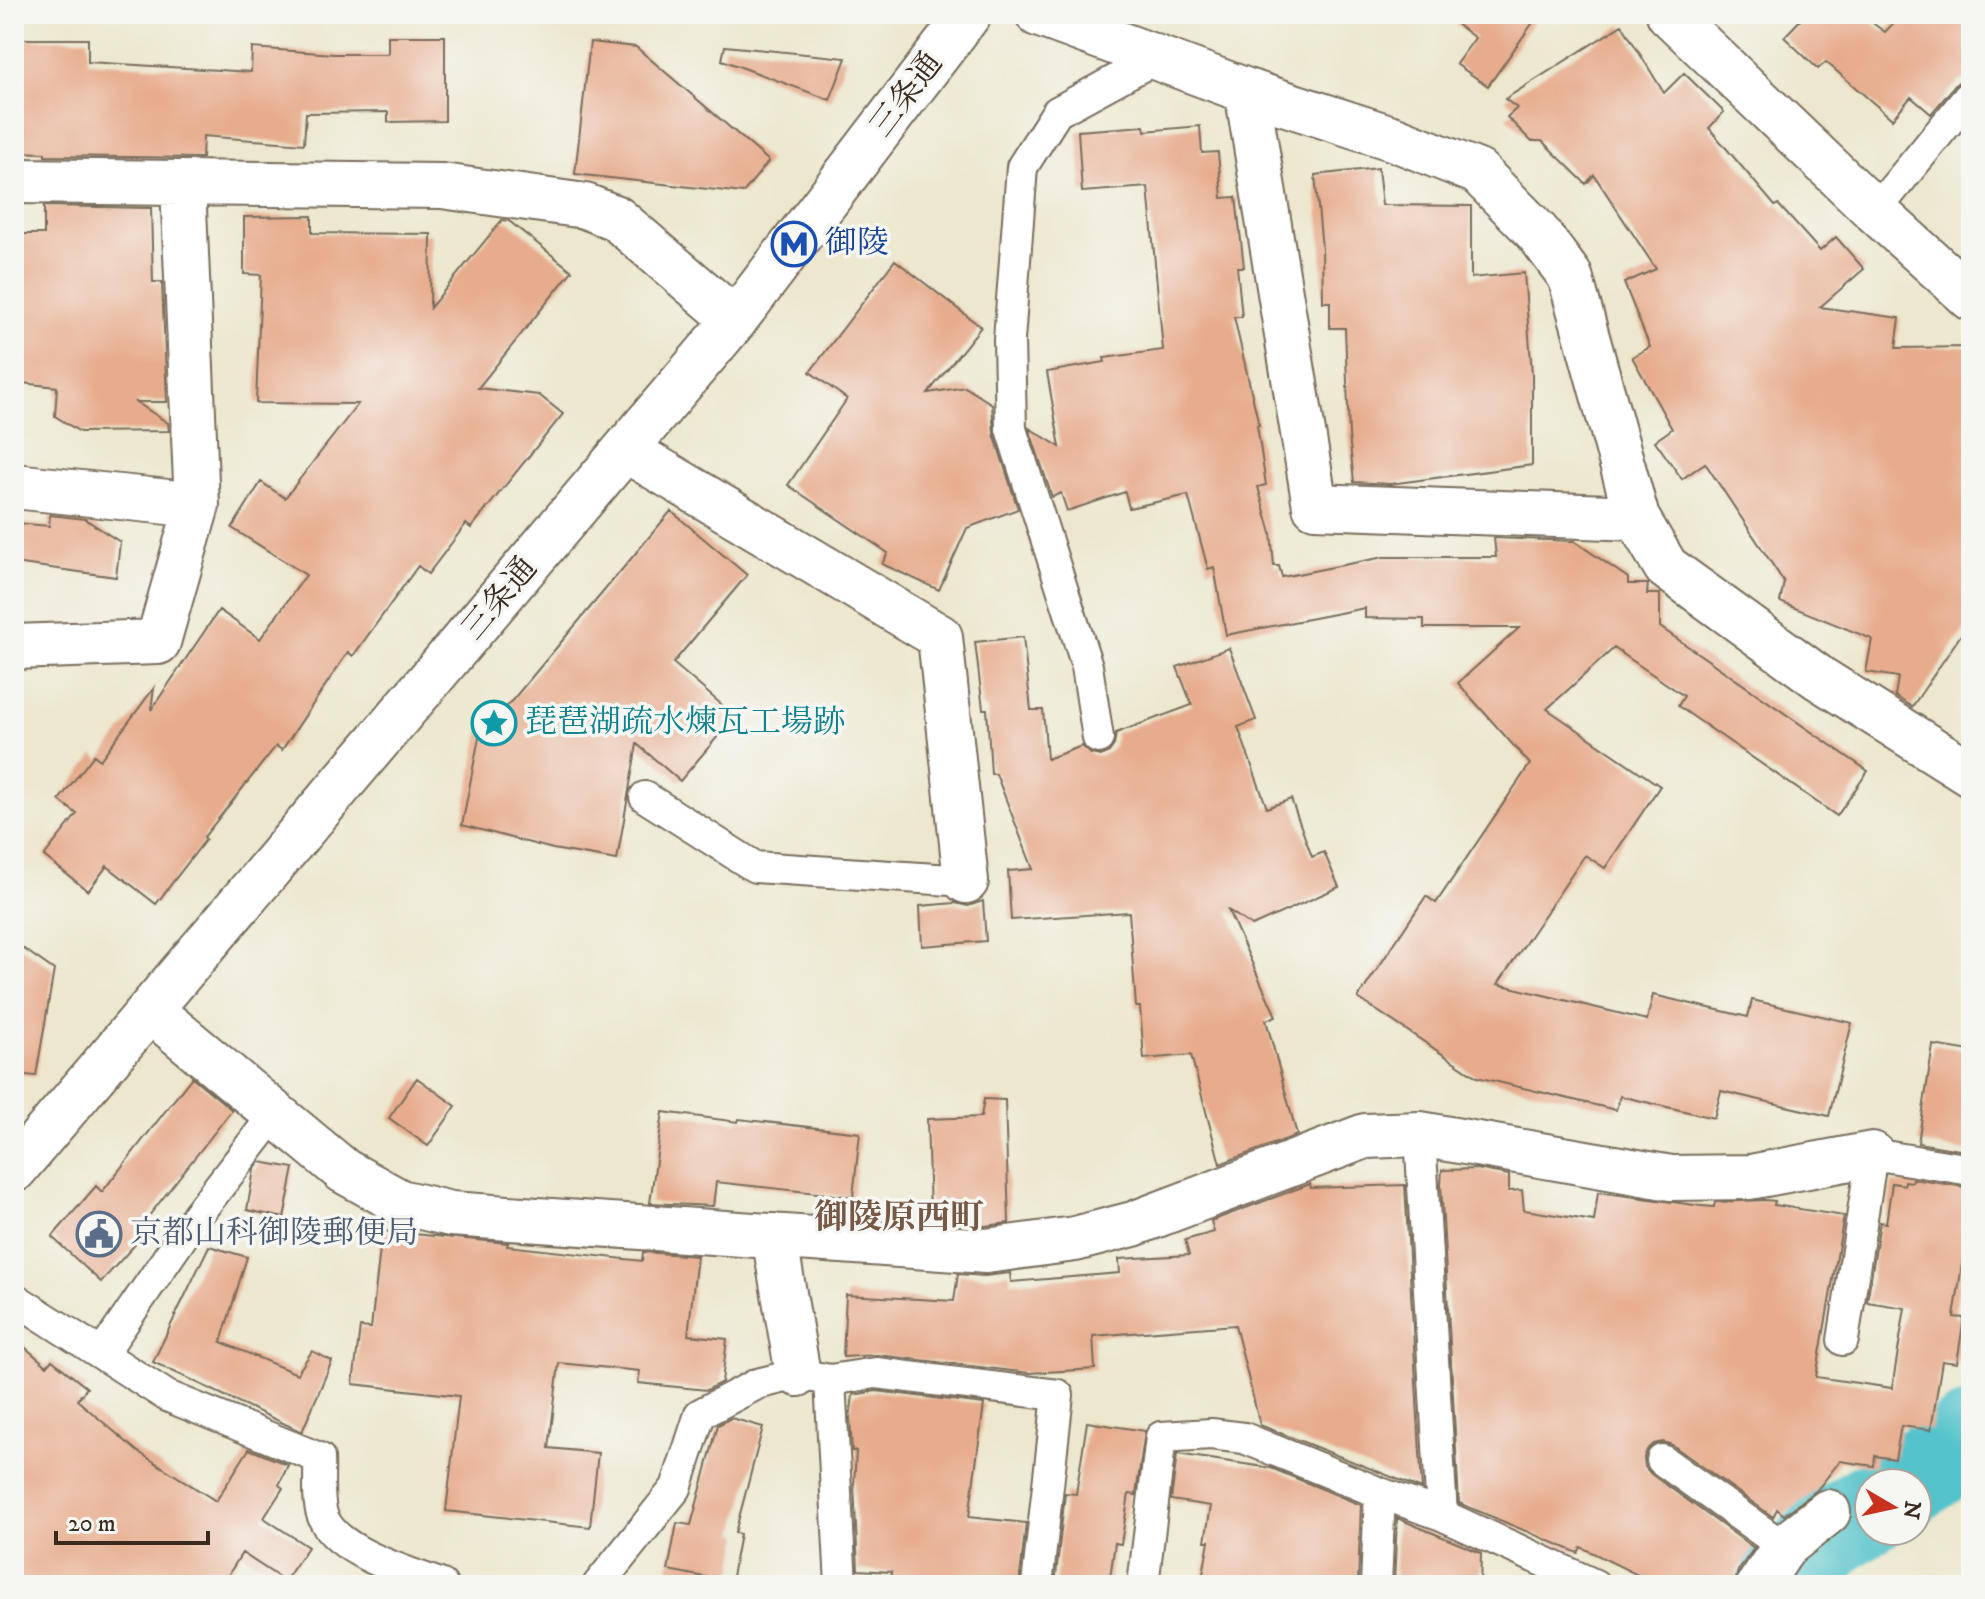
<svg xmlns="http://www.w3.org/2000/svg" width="1985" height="1599" font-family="'IM FELL DW Pica','Noto Serif JP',serif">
<rect width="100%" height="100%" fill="#f6f6f2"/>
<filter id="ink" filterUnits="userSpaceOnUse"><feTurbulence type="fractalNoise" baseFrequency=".0125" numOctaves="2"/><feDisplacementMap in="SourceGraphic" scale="16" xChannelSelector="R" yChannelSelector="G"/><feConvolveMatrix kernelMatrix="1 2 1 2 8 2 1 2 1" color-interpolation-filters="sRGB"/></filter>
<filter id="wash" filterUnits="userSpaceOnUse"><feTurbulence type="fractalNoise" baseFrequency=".006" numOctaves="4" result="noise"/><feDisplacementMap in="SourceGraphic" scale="32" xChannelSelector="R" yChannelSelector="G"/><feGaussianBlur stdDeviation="1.8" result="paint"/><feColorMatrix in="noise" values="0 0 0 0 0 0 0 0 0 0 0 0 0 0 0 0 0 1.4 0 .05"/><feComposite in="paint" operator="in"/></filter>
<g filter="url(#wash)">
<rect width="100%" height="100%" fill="#ece7cd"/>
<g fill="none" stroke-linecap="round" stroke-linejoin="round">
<path stroke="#55c3cb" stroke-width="90" d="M1905,1483l66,-45
M1784,1585l3,-7 46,-46 36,-24"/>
</g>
<g id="blocks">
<path fill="#e7ac8d" d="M1443,14h96l-51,72 -32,-22 19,-26z
M1806,14h54l25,18 17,-18h69v62l-14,7 -26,31 -20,-17 -19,22 -66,-57 -8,7 -34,-32z
M1622,25l42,68 20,-20 40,39 -15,16 66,78 3,-2 42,47 16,-14 28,32 -44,38 80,11 -4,30 75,-1v273l-59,87 -17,-11 3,-19 -32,-5 6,-33 -92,-37 4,-20 -79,-119 -23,16 -27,-38 17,-12 -40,-72 18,-10 -26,-64 32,-14 -62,-94 -8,9 -44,-43h-11l-24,-24 10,-9 -12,-9z
M388,36h57v85l-57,1v-10l-82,1 -2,31 -101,-8 -1,22 -157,-2v-3l-31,-1v-113h74v23l163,10 1,-24 82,6h54z
M590,42l46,5 133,114 -26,32 -168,-19z
M725,46l121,12 -16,42 -108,-40z
M1144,126l1,5 55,-5 2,27 16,-1 4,46 14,-1 8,70h-7l5,50h-8l25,108h-2l9,60 -8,2 13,46 3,33h5l3,11 102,-20h112l-2,-19 80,3 54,37v6h20l-1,10h13v33l208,144 -31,45 -159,-110 6,-10 -70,-48 -67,61 113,77 -55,82 -20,-13 -87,129 149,36 6,-25 95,22 4,-17 100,23 -23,93 -108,-25 -7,27 -94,-22 -4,14 -139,-33 -119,-79 68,-102 10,7 94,-139 -72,-81 61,-55h-95v-9l-59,-1v-10l-139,27 -12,-68 -6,2 -20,-74 -59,13 -4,-16 -58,19 -6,-18 -9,4 -23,-69 31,19 -13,-75 58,-10 -1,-4 59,-8 -15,-163 -66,5 -4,-61z
M1378,168l4,37 89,1v72l53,-5 8,101v91l-142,19 -36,-2 -5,-47 -4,-107h-15v-26h-7l-1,-53 -7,-74z
M44,206l107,2 2,74h9l5,120h-31l32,21 1,8 -89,1 -25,-16 2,-29 -43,-5v-148h30z
M312,216v17l119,1 -1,74 72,-88 7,1 63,50 -94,117 61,7 24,19 -92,114 -5,-4 -38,50 -10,-8 -65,90 -5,-4 -66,98 -6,-4 -72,91 2,2 -50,65 -49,-38 -19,25 -44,-35 33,-42 -18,-14 35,-45 6,5 54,-72 -3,22 68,-100 41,29 46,-64 -74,-47 29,-46 24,16 73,-94 -102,-1 5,-128 -17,-1v-57z
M895,260l86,67 -53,66 37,-6 27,17 2,30 24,75 -51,19 -28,62 -57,-26 6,-11 -100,-68 59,-86 -37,-27z
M671,511l76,64 -74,88 62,53 -55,65 -43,-37 -20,116 -64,-11 -91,-24 19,-98 8,1z
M50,515l35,4 35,23 -4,35 -102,-14 3,-40 32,3z
M1023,637l8,73h12l4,49 35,-13 9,8 10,2 8,-4 5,-7 2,-12 76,-28 -15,-38 52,-19 27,72 -18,7 29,81 24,-9 21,58 12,-5 15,35 -87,39 -24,-16 48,106 -10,4 31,115 -77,29 -29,-109 -47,4 -4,-52h-4l-7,-95 -118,8 -3,-49 25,-2 -37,-95h-5l-4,-65h-4l-8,-67z
M983,901l3,40 -64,5 -2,-40 35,-3 13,3z
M14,942l40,28 -18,106 -22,-2z
M1933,1045l38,6v101l-53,-9z
M192,1077l40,33 -91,116 9,2 -49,54 -49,-45 44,-51 6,6z
M417,1078l39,28 -28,40 -39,-28z
M984,1099l21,1 4,123 -24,3 -19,-1 1,-13 -37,1 -3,-94 54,-2z
M663,1112l75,10 1,-3 121,14 -7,64 -137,-15 -3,24 -63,-3z
M260,1162l34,6 -10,50 -37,-8 7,-40z
M1477,1169l32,6v16l13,-1 2,20 70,11 4,-29 104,14 12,1 1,-5 50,-2 10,1 -1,4 70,11 -28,161 76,11 13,-80 -38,-6 13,-80 6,1 6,-40 12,2 1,-4 7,1 1,-3 58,9v18l-17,111 10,1 -7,45 -15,-2 -11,69 -30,-4 -6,33 -20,-3 -1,10 -34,-5 -23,29 -33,25 -7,-6 -4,8 -101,-72 -9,-3 -9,2 -7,6 -3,8 1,9 6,7 103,74 -16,23 -4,14h-76l-77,-38 -3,6 -119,-50 -18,-319 1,-14z
M1310,1184l1,4 94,-3 17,304 -162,-64 -25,-100 -142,11 2,33 -66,4 -151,-18 -35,2 3,-62 108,6 4,-27 27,2 25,-3 1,9 109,-9 -1,-14 70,-4 -4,-15 29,-8 -3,-11z
M382,1231l126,12 -1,3 135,15 1,-9 54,4 -9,79 39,4 -5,43 -15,8 -69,-7 2,-12 -81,-8 -10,85 49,5 -8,74 -144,-16 13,-115 -106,-12 7,-57 11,1z
M209,1246l38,11 -26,85 76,32 15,-23 20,10 -30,71 -149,-70z
M14,1338l33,28 5,-6 35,28 -10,12 60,51 79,50 33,-52 39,16 -9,20 4,3 -19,30 44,29 -23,34 -43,-28 -20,32h-208z
M876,1391l108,13 -15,113 57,6 -7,62h-129l1,-13 -33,-2 -4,-86 2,-33h-4l-2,-33 3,-23z
M731,1418l32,9 -28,106 5,1 -9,48 -63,-12 9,-47 14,2 27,-100z
M1087,1422l58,9 -9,64 -7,-1 -8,50 -6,-1 -6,42h-54l10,-92 11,1z
M1177,1454l94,14 90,37 -3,78h-5v2h-152l8,-44h-4l6,-35 -40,-6z
M1397,1518l84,35 -1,32 -86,-1z"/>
</g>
</g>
<g filter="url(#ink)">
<use href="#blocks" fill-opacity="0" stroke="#796c5b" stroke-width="2"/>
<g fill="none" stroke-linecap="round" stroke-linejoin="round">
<g stroke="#796c5b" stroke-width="34">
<path id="service" d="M1875,211l96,-117
M1098,738l-11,-72 -76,-237 -2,-89 13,-173 35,-55 101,-55
M645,797l110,70 211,14
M1420,1134l22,381
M14,1298l153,98 152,62c1,17 -2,40 3,56 11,38 87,58 120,71
M1843,1340l29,-186 99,16
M102,1354l95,-139 78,-101
M830,1380l11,205
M1662,1460l122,87
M598,1585l78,-97 24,-74 57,-30 41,-10 32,6 46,-7 182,22 -21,190
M1143,1585l18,-148 50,-3 33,4 136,55 62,22 153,70
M1376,1585l4,-92"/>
</g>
<g stroke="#796c5b" stroke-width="48">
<path id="minor" d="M1038,14l209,77 148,48 83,33 59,60 33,44 67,242 29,49 153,111 152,96
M1669,14l206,197 96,87
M1247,91l68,415 322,12
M14,181l428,5 143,20 31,12 119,102
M626,450l314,187 26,244
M14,486l183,19
M14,647l144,-5 39,-137 -14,-320
M150,1010l194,161 56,31 51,12 535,37 89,-12 58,-15 232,-88 55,-2 251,44 79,-1 122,-23
M774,1236l24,138
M1759,1585l25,-38 44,-35"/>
</g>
<g stroke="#796c5b" stroke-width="48">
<path id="secondary" d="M14,1170l721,-850 234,-306"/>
</g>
<use href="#service" stroke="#fff" stroke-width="30"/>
<use href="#minor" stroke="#fff" stroke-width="44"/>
<use href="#secondary" stroke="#fff" stroke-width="44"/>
</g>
</g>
<defs>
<g id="metro-ring" transform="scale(2.3)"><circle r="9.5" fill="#f6f6f2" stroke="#1a4fb4" stroke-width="1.5"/><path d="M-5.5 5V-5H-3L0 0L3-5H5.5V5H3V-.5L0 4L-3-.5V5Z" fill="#1a4fb4"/></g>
<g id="sight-ring" transform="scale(2.3)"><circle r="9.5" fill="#f6f6f2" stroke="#0f9aa8" stroke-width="1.5"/><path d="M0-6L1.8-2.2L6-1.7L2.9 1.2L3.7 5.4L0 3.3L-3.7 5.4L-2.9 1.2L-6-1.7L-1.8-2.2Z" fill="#0f9aa8"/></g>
<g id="civic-ring" transform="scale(2.3)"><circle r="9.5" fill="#f6f6f2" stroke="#5c6f8a" stroke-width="1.5"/><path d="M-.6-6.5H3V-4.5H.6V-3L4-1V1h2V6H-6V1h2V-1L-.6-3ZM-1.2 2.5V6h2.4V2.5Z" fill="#5c6f8a"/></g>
</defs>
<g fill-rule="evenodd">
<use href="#metro-ring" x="794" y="244"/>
<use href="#sight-ring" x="494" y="723"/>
<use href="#civic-ring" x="99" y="1234"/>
</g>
<g text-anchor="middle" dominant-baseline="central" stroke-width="7" stroke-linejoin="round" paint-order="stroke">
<g font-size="32" fill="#3b2a1e" stroke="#f6f6f2">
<text transform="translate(907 95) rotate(-53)">三条通</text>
<text transform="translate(500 599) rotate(-50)">三条通</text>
</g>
<g font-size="32" fill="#164399" stroke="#f6f6f2" text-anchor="start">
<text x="825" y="244">御陵</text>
</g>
<g font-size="32" fill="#0d838f" stroke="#f6f6f2" text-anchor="start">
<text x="525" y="723">琵琶湖疏水煉瓦工場跡</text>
</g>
<g font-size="32" fill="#4e5e75" stroke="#f6f6f2" text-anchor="start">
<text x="130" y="1234">京都山科御陵郵便局</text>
</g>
<g font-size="34" font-weight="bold" fill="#775845" stroke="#f6f6f2">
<text x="899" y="1218">御陵原西町</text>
</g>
</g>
<rect width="1985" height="1599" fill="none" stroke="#f6f6f2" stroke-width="48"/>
<g transform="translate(1893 1507) rotate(99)"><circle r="38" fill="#f6f6f2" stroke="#aba49d" stroke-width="2"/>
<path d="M0-6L14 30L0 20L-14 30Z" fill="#c8321e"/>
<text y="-12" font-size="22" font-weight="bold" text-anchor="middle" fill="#3b2a1e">N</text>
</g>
<path d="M56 1531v12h152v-12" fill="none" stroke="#3b2a1e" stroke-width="4"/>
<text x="68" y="1531" font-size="24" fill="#3b2a1e" stroke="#f6f6f2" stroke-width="6" paint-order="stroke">20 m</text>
</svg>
